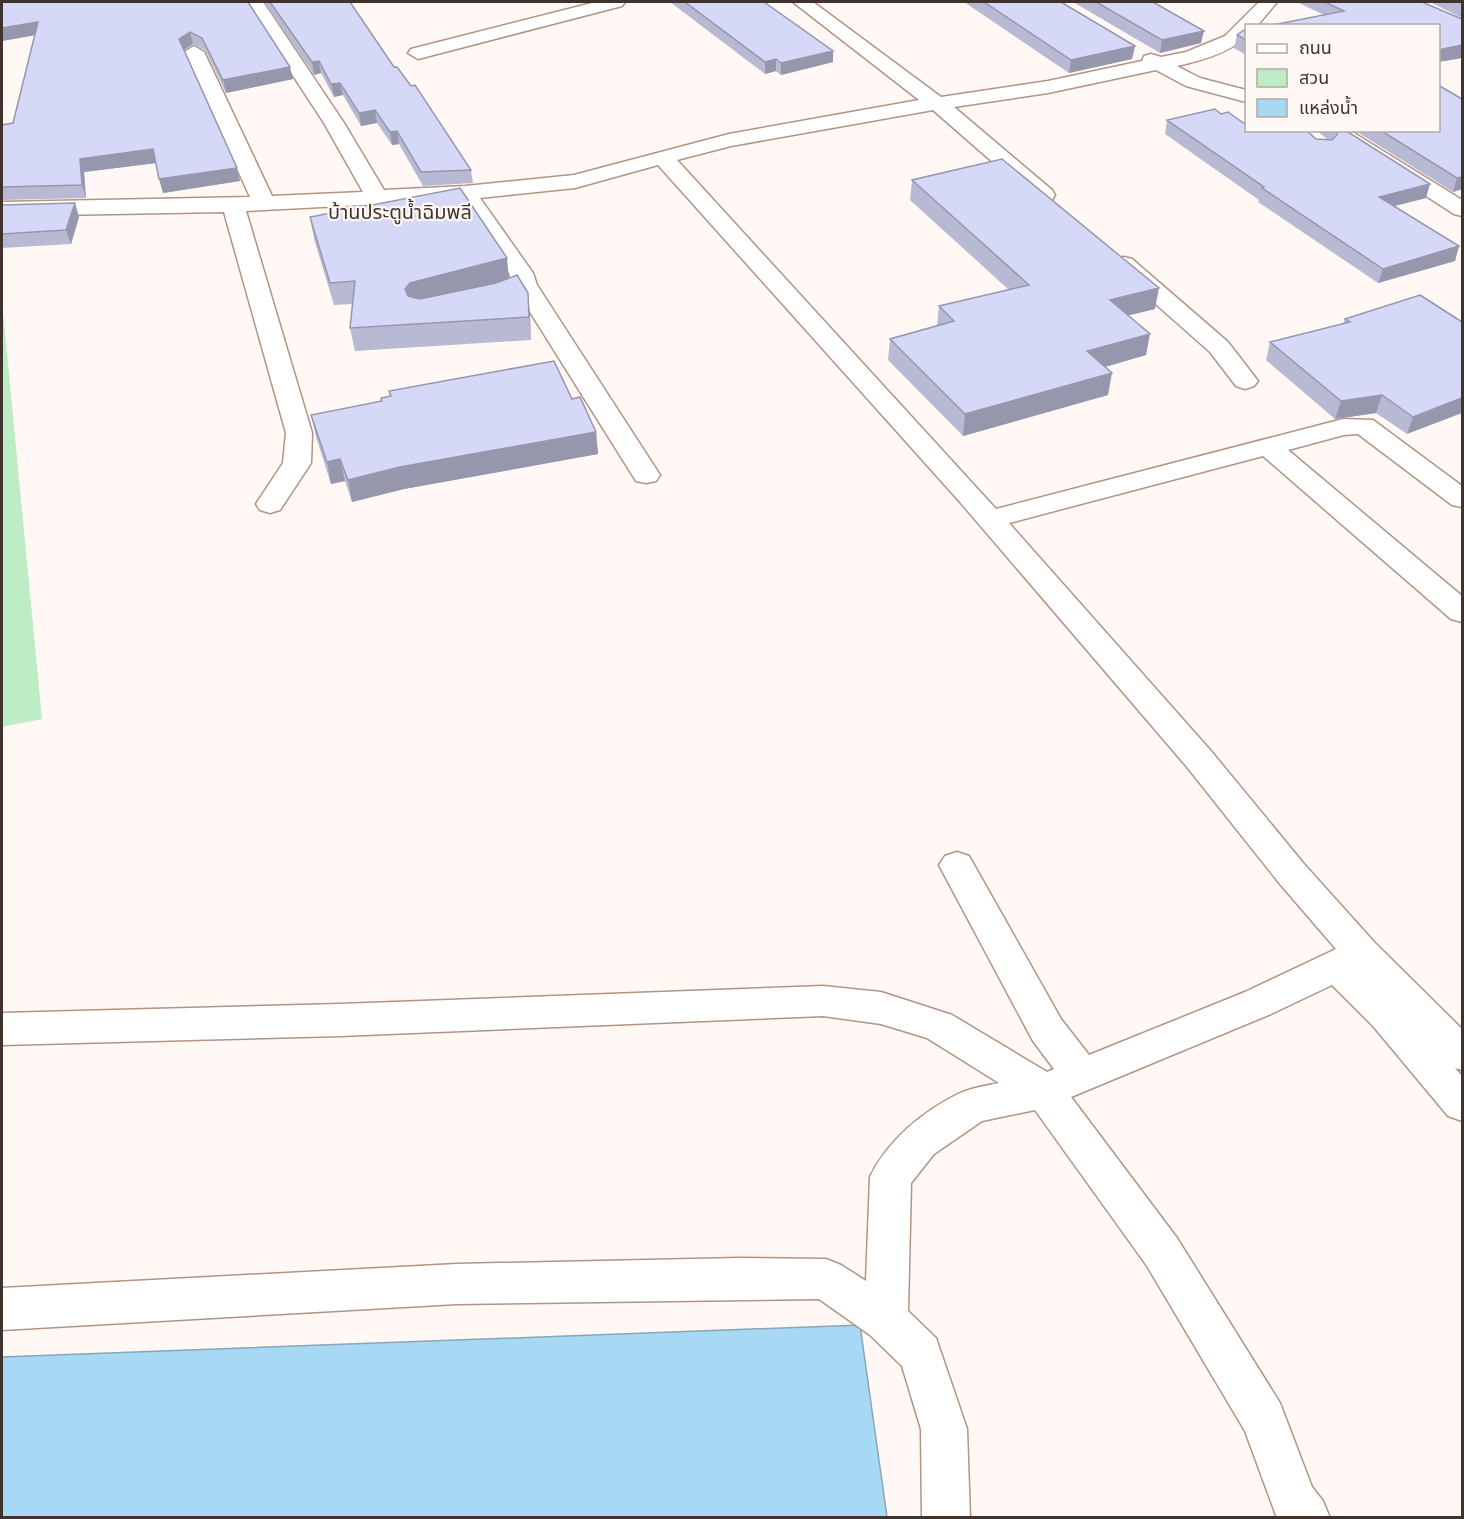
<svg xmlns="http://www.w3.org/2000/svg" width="1464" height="1519" font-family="Roboto,'Noto Sans Thai',sans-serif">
<rect width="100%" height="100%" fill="#fff8f5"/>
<path fill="#beedc5" d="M2,301l40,418 -40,8z"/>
<path fill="#a7d8f4" stroke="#88a6b8" stroke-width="1.5" d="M860,1325l27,192h-885v-160z"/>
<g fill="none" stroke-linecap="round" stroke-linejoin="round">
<g stroke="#b29485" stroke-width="3">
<path id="minor" d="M245,2h18l81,121 40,67 81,-4 109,-11 155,-41 190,-34 -126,-98h20l128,95 107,-16 94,-20 2,-5 7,-2 10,3 25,-5 39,-16 34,-34h18l-20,24h-11v10c-16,17 -46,25 -69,30l23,12 46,12v12l-60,-16 -30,-16 -108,23 -94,14 98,83 3,5 -3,5h-16l-103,-90 -202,36 -54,14 319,349 347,-90 30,1 89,66v21l-10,-2 -94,-71 -14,1 -56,15 174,146v26l-11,-3 -188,-163 -254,67 202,228 93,113 71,79 87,86v41l-7,-2 7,8v45l-14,-5 -75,-90 -41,-41 -61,29 -200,83 106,141 103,165 32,84 11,14 7,17h-53l-32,-87 -98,-165 -112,-156 -53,11 -48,33 -23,29 -3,128 28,27 31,91 3,89h-48l-1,-89 -19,-63 -32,-31 -51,-36 -362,5 -455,26v-42l455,-24 282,-6 87,1 15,6 25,16 4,-104c17,-36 52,-65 88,-83 12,-6 27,-8 41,-11l-72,-45 -46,-14 -58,-8 -483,20 -338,9v-32l338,-9 483,-18 58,6 71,23 95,57 7,-3 -21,-28 -94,-176 6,-9 12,-4 12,4 92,163 28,36 156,-63 91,-43 -56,-65 -93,-117 -227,-265 -302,-337 -83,23 -95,10 53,75 4,12 123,190 -4,6 -10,2 -10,-2 -116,-185 -14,4 -8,-2 -4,-5 4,-5 14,-6 -3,-9 -50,-73 -213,11 66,222 -1,30 -31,47 -10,3 -10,-3 -4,-6 27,-41 3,-30 -62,-221 -222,4v-14l248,-5 -66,-145 10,-6 10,6 68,144 91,-4 -39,-69z
M596,2h29l-3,4 -204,53 -10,-6 3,-4z
M1324,130h25l113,70v16l-8,-2z
M1124,257l8,2 96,83 30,39 -4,5 -9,3 -9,-3 -26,-34 -94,-83 -4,-5 4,-5z"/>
</g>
<use href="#minor" fill="#fff" fill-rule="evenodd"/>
</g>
<path fill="#b8bad4" d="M2,2h246l45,77 -67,14 -21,-43 -12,-6 -9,6 53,118 3,13 -77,12 -7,-30 -72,9 2,26 -84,2v-75l11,-2 22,-88 -33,6z
M264,2h86l44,65 77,103 2,13 -50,3 -24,-42 -7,1 -15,-22 -16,3 -18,-31 -9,2 -13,-24 -7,2z
M670,2h94l69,60 -52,13 -5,-4 -11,3z
M964,2h97l74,44 -3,13 -63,14z
M1073,2h80l48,41 -41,10z
M1297,2h125l40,17v39l-24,4v-36l-114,-11z
M1430,2h32v16z
M1246,30v25l-12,-7 3,-13z
M1221,114l25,16 70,9h11l-11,-9h29l81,68 -32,8 65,40 -4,15 -77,22 -120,-81 1,-2 -94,-66 2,-14z
M1354,130h84l24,59 -9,3z
M912,180l243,129 -27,6 18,40 -41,12 3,28 -145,41 -75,-76 2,-21 47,-13 2,-20 70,-16 -99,-90z
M75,203l4,14 -8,27 -69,4v-43z
M310,217l199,61 19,15 3,47 -176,11 -5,-23 3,-24 -19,1 -20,-66z
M1345,319l117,3 -55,112 -31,-21 -41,6 -69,-59 4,-18 73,-18z
M389,391l183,8 24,33 2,22 -194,35 -52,13 -7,-21 -14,3 -15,-47 -5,-22 71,-14 8,-5z"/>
<path fill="#9697ad" d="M38,22l4,12 -40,7v-13z
M1204,31l-3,12 -41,10 2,-13z
M190,32l3,12 -11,7 -3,-12z
M1462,45v13l-24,4v-12z
M1135,46l-3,13 -63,14 2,-13z
M833,51v11l-52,13v-12z
M776,59v12l-11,3v-12z
M319,61l2,12 -7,2 -2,-13z
M290,67l3,12 -67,14 -3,-13z
M340,83l3,12 -9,2 -3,-13z
M375,110l2,13 -16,3 -2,-13z
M397,131l2,13 -7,1 -2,-13z
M153,149l4,14 -73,9 2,26 -4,-13 -2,-26z
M237,168l3,13 -77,12 -4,-14z
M1462,177v12l-9,3 4,-14z
M1430,184l-4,14 -51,13 4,-14z
M75,203l4,14 -8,27 -5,-14z
M1459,246l-4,15 -77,22 5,-14z
M507,258l2,23 -96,25 -8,-17 5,-6z
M1159,288l-4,21 -49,12 4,-21z
M528,293l2,22 1,25 -2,-23z
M1150,334l-4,21 -62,18 3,-22z
M1112,373l-4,22 -145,41 2,-22z
M1382,395l-6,18 -41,6 6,-18z
M1462,398v15l-55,21 6,-17z
M596,432l2,22 -194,35 -52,13 -4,-22 52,-13z
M340,459l5,22 -14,3 -4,-22z"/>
<path fill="#d6d8f7" stroke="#9697ad" stroke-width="1.5" d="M2,2h246l42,65 -67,13 -21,-42 -12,-6 -11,7 58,129 -78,11 -6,-30 -73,10 2,26 -80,2v-62l11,-2 25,-101 -36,6z
M270,2h80l44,65h3l14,19 4,-1 56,85 -50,2 -24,-41 -7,1 -15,-22 -16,3 -19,-30 -9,1 -12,-23 -7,1z
M685,2h79l69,49 -52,12 -5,-4 -11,3z
M984,2h77l74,44 -64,14z
M1096,2h57l51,29 -42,9z
M1325,2h97l40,17v26l-24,5v-24h-170l76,-15z
M1244,30h2v10l-9,-5z
M1438,85l24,14v78l-5,1 -77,-48h58z
M1215,109l6,5 7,-2 18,13v5h60l10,9 16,1 5,-5v-3l-1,-2h9l85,54 -51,13 80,49 -76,23 -121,-81 2,-1 -97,-67z
M1002,159l157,129 -49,12 40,34 -63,17 25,22 -147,41 -75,-75 64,-18 -15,-15 90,-21 -117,-105z
M460,188l47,70 -97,25 -5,6 3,7 12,3 76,-16 21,-8 11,18 1,24 -179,11 5,-47 -25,2 -20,-66z
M75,203l-9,27 -64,4v-29z
M1420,295l42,27v76l-49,19 -31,-22 -41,6 -71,-59 80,-20 -5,-3z
M554,361l18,38 8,-2 16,35 -196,35 -52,13 -8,-21 -13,3 -16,-47 71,-14 -1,-3 10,-2 -2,-5z"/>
<g text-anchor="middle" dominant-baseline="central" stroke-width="4.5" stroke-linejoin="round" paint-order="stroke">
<g font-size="20" fill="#40332d" stroke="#fff8f5">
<text x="400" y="212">บ้านประตูน้ำฉิมพลี</text>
</g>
</g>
<rect width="1464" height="1519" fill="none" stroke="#40332d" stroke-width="6"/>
<rect x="1245" y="24" width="195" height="108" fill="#fff8f5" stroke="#b3a9a5" stroke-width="1.5"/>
<rect x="1257" y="44" width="30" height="9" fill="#ffffff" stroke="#b3a9a5" stroke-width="1.5"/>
<text x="1299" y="54" font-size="18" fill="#40332d">ถนน</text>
<rect x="1257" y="69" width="30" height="18" fill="#beedc5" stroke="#b3a9a5" stroke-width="1.5"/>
<text x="1299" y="84" font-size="18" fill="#40332d">สวน</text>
<rect x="1257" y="99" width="30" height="18" fill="#a7d8f4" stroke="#b3a9a5" stroke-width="1.5"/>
<text x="1299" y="114" font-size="18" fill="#40332d">แหล่งน้ำ</text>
</svg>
